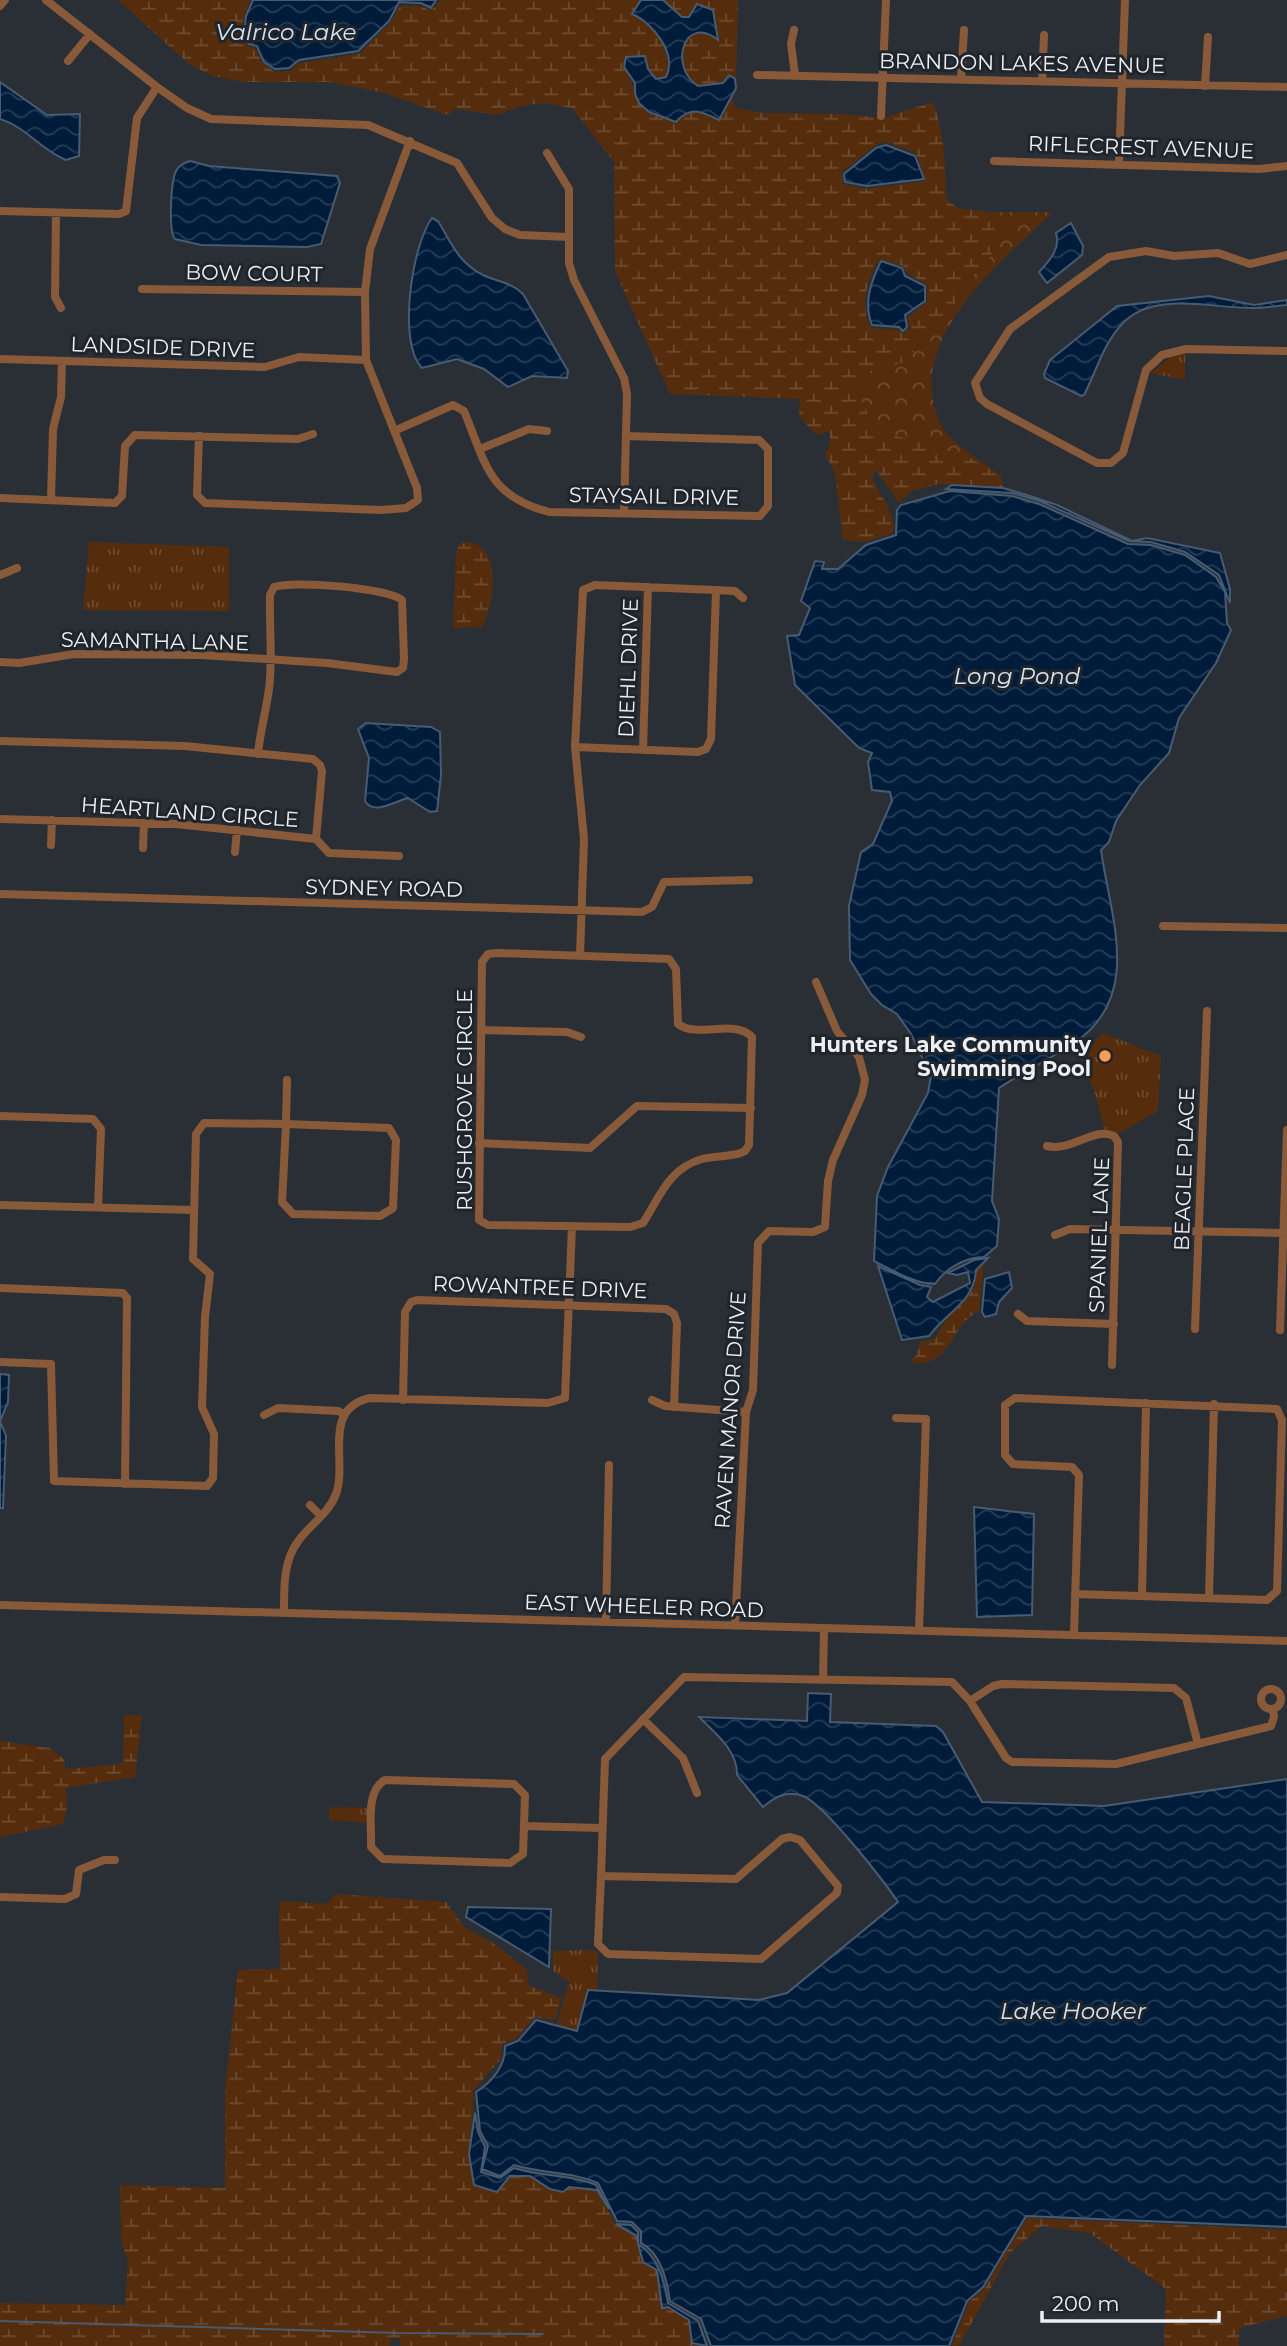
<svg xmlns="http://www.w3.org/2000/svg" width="1287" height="2346" font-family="Montserrat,sans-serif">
<defs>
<pattern id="forest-crowns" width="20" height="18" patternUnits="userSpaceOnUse" patternTransform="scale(1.75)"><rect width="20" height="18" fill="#552d0d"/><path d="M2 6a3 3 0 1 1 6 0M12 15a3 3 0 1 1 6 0" fill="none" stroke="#6e4c31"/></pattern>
<pattern id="wetland-marsh" width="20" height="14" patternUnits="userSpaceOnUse" patternTransform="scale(1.75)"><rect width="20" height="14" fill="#552d0d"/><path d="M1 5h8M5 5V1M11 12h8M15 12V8" fill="none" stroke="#6e4c31"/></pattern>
<pattern id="park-tufts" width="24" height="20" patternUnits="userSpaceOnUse" patternTransform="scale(1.75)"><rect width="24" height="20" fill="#552d0d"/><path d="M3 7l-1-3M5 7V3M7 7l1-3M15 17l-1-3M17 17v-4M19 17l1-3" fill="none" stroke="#6e4c31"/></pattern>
<pattern id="water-waves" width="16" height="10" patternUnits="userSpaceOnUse" patternTransform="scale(1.75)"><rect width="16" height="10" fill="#001c3a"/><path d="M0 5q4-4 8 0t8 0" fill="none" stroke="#253d57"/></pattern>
</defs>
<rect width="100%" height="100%" fill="#2a2f35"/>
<path fill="url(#forest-crowns)" d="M990,212h63c-53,51 -156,132 -110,216 7,14 44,37 58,48l-37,-22 -78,-21 -15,-12 -17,-34 4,-13 50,-13 9,-16 30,-30 30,-45 14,-14 5,-14z"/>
<path fill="url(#wetland-marsh)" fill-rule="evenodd" d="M118,0h132c-6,15 -17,43 5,48l7,15 13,9 14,-1 11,-8 59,-9 31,-31 10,-17h21l10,5 9,-11h201l-9,13c24,12 35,34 37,59l-8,8 -5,-1 -8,-10 -3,-13c-6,-1 -17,2 -21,5 0,9 20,49 27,53 8,3 14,2 21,6 30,-7 12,-16 47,0l12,-24 4,12 28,5 81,1 39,4 50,-16c11,31 13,63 13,96l11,10 33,4 6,30 -5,14 -14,14 -30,45 -30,30 -9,16 -49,13 -4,13 16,34 15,12 78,21 37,22 2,12 -64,-4 -28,7 -12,12 -23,-33 -4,6c8,22 23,33 21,57l-28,9 -22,-2 -8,-67 -10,-18 5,-12v-12l-14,4 -17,-19 1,-17 -130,-5 -55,-123 -1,-109 -42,-54 -28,-5 -18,2 -30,10 -41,-6 -7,6 -67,-23 -53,-10h-85l-30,-6 -24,-12zM886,142l30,11 10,28 -59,8 -24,-5 -1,-12 34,-27zM880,259l23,7 4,7 20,12v17l-19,15 2,11 -7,6 -5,-4 -27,-2c-12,-22 -4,-49 9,-69z
M663,0h75l-2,80 -38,6c-29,-19 -16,-72 19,-47l-1,-21 -7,-10 -10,-2 -10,11h-7z
M469,542c34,6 25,63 13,85l-29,1 3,-76 4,-8z
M980,1263h4l-5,48c-28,12 -26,52 -62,53l-7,-4 6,-4 4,-14 15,-3 14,-25 18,-15 8,-13 1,-16z
M124,1715h18l-7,62 -69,11 1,19 -4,17 -63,13v-96l50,7 14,11 1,10 55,-5 3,-2z
M336,1894l110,8 19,26 27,14 35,28 2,16 33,12 -7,22 -20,-3 -19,22 -14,5 -1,15 -28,32c1,32 -7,62 1,94l23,7 13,-16h20l19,13 14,3 5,-5 29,3 18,34 21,12 7,26 14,8 5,38 6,-1 21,14 1,19 10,6h-300v-8h-9l-1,8h-390v-43l125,2 3,-44 -7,-20 -1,-56 105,3v-97l13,-121 41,-1c4,-23 -4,-45 2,-68l46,3z
M1027,2218l260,12v86l-48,12v18h-75l2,-57 -76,-56 -48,-7 -32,27 -51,93h-7l17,-44 16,-14z"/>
<path fill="url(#park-tufts)" d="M1185,354v26l-35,-7 24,-18z
M89,542l140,5v64l-146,-1z
M1103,1033l58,23 -3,55 -40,23 -14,-5 -8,-33 -16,-40z
M329,1807l42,1 -1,15 -41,-3z
M595,1950l3,3 -1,38h-9l-11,41 -20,-8 12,-42 -16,-11v-20z"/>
<path fill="url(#water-waves)" stroke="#475b72" stroke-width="2" d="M253,0h183l-5,8 -10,-5 -22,-1 -10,19 -31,30 -59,9 -10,8 -14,1 -11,-7 -7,-16 -8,-2 -5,-7 2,-21z
M641,0h22l19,17h7l8,-13 16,6 5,30c-34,-27 -50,27 -20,46l25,-3 6,-8 6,4 1,9 -17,32c-17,-8 -28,-15 -43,2l-27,-10 -10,-9 -4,-9v-11l-11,-16 2,-10 19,-1 3,13 8,10 10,-2c12,-23 -14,-55 -34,-63z
M0,82l47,33 33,-1 -1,42 -13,4c-25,-10 -40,-33 -66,-41z
M886,145l29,11 9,23 -57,7 -22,-4 -1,-8 32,-26z
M190,161l19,5 128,10 3,7 -19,61 -14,3 -106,-2 -26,-6c-7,-8 -4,-58 1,-68 3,-6 8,-8 14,-10z
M432,218l6,3c13,22 21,42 45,54 15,7 28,7 40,19l45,77 -1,7 -35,-2 -24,11 -24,-18 -27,-10 -35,9c-25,-25 -10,-123 10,-150z
M1071,223l12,23 -1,9 -35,28 -8,-11c10,-11 22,-23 17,-39z
M881,261l21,7 3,8 20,10v15l-20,14 2,12 -4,4 -4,-4 -27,-2c-9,-23 -1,-43 9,-64z
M1209,296l45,9 33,-5v5c-11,1 -22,3 -33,3 -40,1 -100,-18 -131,15 -20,21 -26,47 -39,72l-3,1 -36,-18 -1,-4 6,-14 67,-54z
M952,485l51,3 24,7 30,10 75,36 15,-3 73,15 10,36v14l-11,-28 -34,-23 -34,-10 -22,-1 -89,-40 -28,-8 -66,-4z
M950,491l62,5 27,8 89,40 23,1 34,10 31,22 9,15 2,31 4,7 -15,33 -37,55 -10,35 -29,32 -24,36 -7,21 -8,8c9,67 43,146 -27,193 -24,16 -51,29 -75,45l-7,113 7,18 -2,27 -13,11c-19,0 -39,12 -49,27 -20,0 -43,-14 -61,-23l3,-65 11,-29 40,-74 3,-17 -20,-42 -14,-20 -15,-9 -11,-11 -21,-34 -1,-54 12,-54 12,-8 19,-43 -2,-9 -18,-2 -4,-28 4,-9 -13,-5 -64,-63 -8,-49 12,-1 11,-27 -9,-7 14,-40 9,1 -2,7h16l28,-24 30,-10 1,-25 4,-5z
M366,723l65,4 9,5 1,43 -4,36 -7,1 -22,-14c-13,3 -34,18 -43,3l4,-43 -11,-29z
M988,1258l-12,12c-2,33 -29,41 -47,66l-27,4 -24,-74 42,19 11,2 -4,10 6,5 37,-19 -2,-11 -11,3 -9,-2 26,-13z
M1009,1272l3,16 -13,14 -3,12 -11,3 -3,-5 3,-33z
M0,1374l9,1 -1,27 -8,19 6,15 -3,72h-3z
M974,1507l60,7 -2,101 -55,2z
M808,1693l23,1 -1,28 106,4 7,6 39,70 122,4 183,-27v448l-261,-11 -43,71 -16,14 -18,45h-238l-10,-27 -31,-18c-3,-20 -9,-48 -29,-58v-12l-9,-9 -15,-1 -19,-38c-28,-12 -55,-9 -84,-18l-14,11 -18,-7 6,-23 -8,-15 -4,-39c16,-10 30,-27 29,-46l13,-5 18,-21 41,11 11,-41 171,10 28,-7 111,-91c-15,-22 -74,-98 -95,-106 -15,-6 -29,1 -40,11l-26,-32c1,-24 -22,-42 -38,-58l108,4z
M468,1907l83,2 -2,58 -83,-50z
M475,2113l3,19 7,15 -4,25 19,6 14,-10c28,9 55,6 82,17l13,24 -12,-19 -28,-3 -6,5 -13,-3 -20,-13h-20l-13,16 -23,-7 -5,-31z
M616,2224l15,1 7,7v12c21,13 26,37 30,59l30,18 9,25 -15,-3 -3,-23 -21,-13 -6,1 -5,-38 -14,-8 -7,-26z"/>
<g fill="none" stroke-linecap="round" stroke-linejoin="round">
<path stroke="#475b72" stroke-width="2" d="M0,2321l398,12 145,1"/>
<path stroke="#885a39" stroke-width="8" d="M46,0l111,87 30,21 24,11 157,6 89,38 35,55 13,11 15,6 49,2
M0,6l5,-6
M794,30l-3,14 4,31
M68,61l22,-27
M757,75l530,12
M961,78l3,-48
M1042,82l2,-47
M1205,86l3,-49
M881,116l5,-116
M547,153l22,36v74l5,17 50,98 3,16 -3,119
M994,161l265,8 28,-3
M1119,163l6,-163
M0,211l119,3 7,-3 11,-93 20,-31
M56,213l-1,84 6,11
M1287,255l-37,9 -32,-11 -44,3 -28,-5 -37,6 -99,72 -35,54 5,15 7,6 110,59h14l12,-10 23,-83 16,-15 24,-6 101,2
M142,289l223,3
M0,359l265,8 34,-10 67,3
M394,431l59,-26 11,6c22,53 24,85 85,101l211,4 8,-10v-57l-9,-9 -133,-4
M199,436l-2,59 8,8 176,7 25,-2 12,-8 -1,-12 -51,-128 -1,-68 5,-43 40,-108
M480,449l49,-20 18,2
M0,498l115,5 7,-7 3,-50 10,-11 163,4 15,-5
M51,500l2,-71 8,-32 1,-36
M0,575l17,-7
M716,590l19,1 8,7
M0,662l19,1 55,-9 127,1 126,8 70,9 6,-4 1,-9 -2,-59c-15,-12 -109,-20 -128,-13l-4,8c-1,31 3,64 -1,94 -3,22 -9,43 -11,65
M0,741l185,5 128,13 7,6 2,6 -6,68
M575,747l123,5 8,-3 5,-10 5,-149 -121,-5 -12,5 -8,157 9,92 -4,116
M643,750l5,-163
M0,819l176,5 140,15
M316,839l13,14 70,3
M51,845l1,-25
M143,848l1,-25
M235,852l2,-22
M0,894l642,18 10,-5 12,-25 85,-2
M1163,926l124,2
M498,953l171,6 7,10 2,55c20,15 56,-6 74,13l-3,108 -4,6c-12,7 -30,4 -43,8 -33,9 -43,39 -59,64l-13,4 -142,-2 -9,-5 3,-258 6,-8z
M481,1030l86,2 14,5
M0,1116l93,3 8,10 -3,78
M286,1124l103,4 7,12 -3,68 -13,8 -87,-2 -11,-12z
M479,1143l111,5 47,-42 114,2
M1047,1146c25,6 48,-20 67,-10l4,6 -6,223
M0,1205l194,5
M1055,1235l15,-6 217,4
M0,1288l123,5 4,5 -2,186
M1018,1314l9,7 87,3
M1195,1329l12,-318
M1280,1330l7,-200
M0,1362l51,2 3,117 153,5 6,-8 1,-44 -12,-27 3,-90 5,-43 -17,-15 3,-125 8,-11 82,1 1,-44
M403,1400l2,-88 6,-10 6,-2 249,9 8,5 3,9 -3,84
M652,1400l13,6 81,6
M264,1415l14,-7 60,3 6,3
M896,1418l30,1 -7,212
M310,1505l11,11
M1142,1596l4,-193
M1209,1598l5,-194
M0,1605l1287,36
M284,1613c0,-25 -1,-53 15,-73 11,-15 30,-27 37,-46 12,-33 -15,-85 34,-96l178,5 17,-5 7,-172
M606,1622l3,-157
M735,1626l11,-214 7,-22 5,-147 11,-12 44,1 12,-5 3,-46 5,-21 29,-65 3,-15 -6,-23 -22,-26 -21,-49
M1074,1634l5,-159 -7,-8 -59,-3 -8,-9v-50l10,-7 262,11 5,11 -5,171 -10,9 -192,-6
M823,1680l1,-50
M1261 1699a10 10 0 1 1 20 0a10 10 0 1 1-20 0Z
M970,1701l23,-15 9,-2 172,4 12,10 12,46
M643,1719l40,39 14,35
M385,1780l129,4 11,11 -2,59 -13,9 -127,-4 -12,-12c1,-21 -6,-56 14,-67z
M525,1826l76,2
M790,1837l10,3 38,46 -1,7 -76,66 -153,-5 -10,-10 3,-68 135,3 46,-40z
M601,1876l4,-117 79,-82 268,5 18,19 36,57 6,4 104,2 155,-38 3,-9 -1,-8
M0,1897l65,2 11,-5 3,-24 25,-10h11"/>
</g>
<circle fill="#fd9c55" stroke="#20252b" stroke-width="2.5" cx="1105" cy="1056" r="7"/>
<g text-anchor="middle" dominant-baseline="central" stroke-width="6" stroke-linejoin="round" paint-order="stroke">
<g font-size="21" fill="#eceff3" stroke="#20252b">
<text transform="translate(1022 63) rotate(1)">BRANDON LAKES AVENUE</text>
<text transform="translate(1141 147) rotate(2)">RIFLECREST AVENUE</text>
<text transform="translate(254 273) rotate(1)">BOW COURT</text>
<text transform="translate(163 347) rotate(2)">LANDSIDE DRIVE</text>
<text transform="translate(654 496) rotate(1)">STAYSAIL DRIVE</text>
<text transform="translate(155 641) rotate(1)">SAMANTHA LANE</text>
<text transform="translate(628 668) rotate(-88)">DIEHL DRIVE</text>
<text transform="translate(190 812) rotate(4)">HEARTLAND CIRCLE</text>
<text transform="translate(384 888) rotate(1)">SYDNEY ROAD</text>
<text transform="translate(464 1100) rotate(-90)">RUSHGROVE CIRCLE</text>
<text transform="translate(1184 1169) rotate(-88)">BEAGLE PLACE</text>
<text transform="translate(1099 1235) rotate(-88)">SPANIEL LANE</text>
<text transform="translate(540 1287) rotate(2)">ROWANTREE DRIVE</text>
<text transform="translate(730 1410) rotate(-86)">RAVEN MANOR DRIVE</text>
<text transform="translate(644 1606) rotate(2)">EAST WHEELER ROAD</text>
</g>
<g font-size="21" font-weight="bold" fill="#eceff3" stroke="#20252b" text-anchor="end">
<text x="1091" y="1044">Hunters Lake Community<tspan x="1091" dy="24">Swimming Pool</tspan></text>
</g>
<g font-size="23" font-style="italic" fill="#d4e3f4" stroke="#20252b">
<text x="286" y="32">Valrico Lake</text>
<text x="1017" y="676">Long Pond</text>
<text x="1073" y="2011">Lake Hooker</text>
</g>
</g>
<path d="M1042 2311v10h177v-10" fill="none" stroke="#eceff3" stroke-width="3.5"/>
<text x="1052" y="2311" font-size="21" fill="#eceff3" stroke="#20252b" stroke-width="5" paint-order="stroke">200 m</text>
</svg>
